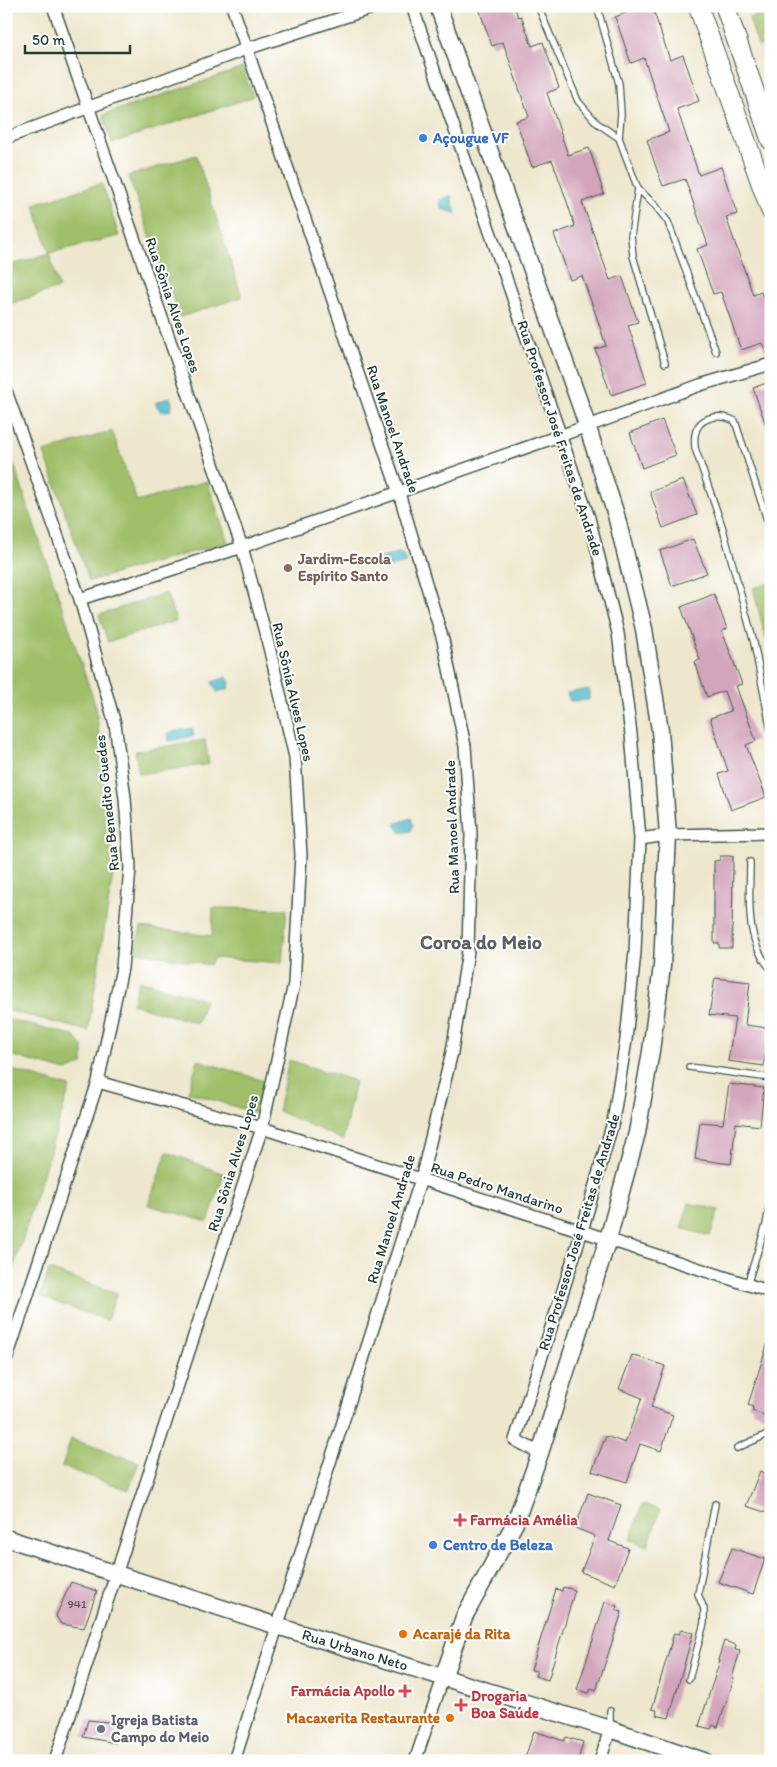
<svg xmlns="http://www.w3.org/2000/svg" width="777" height="1767" font-family="Itim,sans-serif">
<rect width="100%" height="100%" fill="#fff"/>
<filter id="ink" filterUnits="userSpaceOnUse"><feTurbulence type="fractalNoise" baseFrequency=".02" numOctaves="2"/><feDisplacementMap in="SourceGraphic" scale="10" xChannelSelector="R" yChannelSelector="G"/><feConvolveMatrix kernelMatrix="1 2 1 2 8 2 1 2 1" color-interpolation-filters="sRGB"/></filter>
<filter id="wash" filterUnits="userSpaceOnUse"><feTurbulence type="fractalNoise" baseFrequency=".0096" numOctaves="4" result="noise"/><feDisplacementMap in="SourceGraphic" scale="20" xChannelSelector="R" yChannelSelector="G"/><feGaussianBlur stdDeviation="1.12" result="paint"/><feColorMatrix in="noise" values="0 0 0 0 0 0 0 0 0 0 0 0 0 0 0 0 0 1.4 0 .05"/><feComposite in="paint" operator="in"/></filter>
<g filter="url(#wash)">
<rect width="100%" height="100%" fill="#eee7cd"/>
<path fill="#f4cfdd" d="M771,42v47l-13,-43z"/>
<path fill="#9fbf68" stroke="#5f7e4e" d="M771,11v31l-13,4 -9,-28z
M243,68l10,29 -141,46 -9,-28z
M196,155l46,142 -62,20 -52,-141z
M102,183l17,53 -70,17 10,35 -53,17v-38l43,-14 -15,-49z
M112,431l25,71 70,-21 21,61 -139,39 -45,-129z
M6,441l90,266 18,161 -26,163 -82,-21z
M771,583v54l-5,2 -13,-51z
M166,593l10,28 -68,21 -9,-27z
M205,740l4,24 -70,10 -4,-23z
M213,908l74,1 -5,54 -68,-5 -4,7 -76,-14 7,-24 71,9z
M139,980l66,20 -8,23 -65,-19z
M6,1019l67,16 10,11v18l-17,7 -60,-17z
M198,1060l66,21 -9,32 -67,-21z
M289,1060l66,21 -12,59 -65,-29z
M6,1068l64,19 -58,186 -6,-2z
M167,1152l57,22 -16,48 -60,-17z
M689,1203l30,7 -9,26 -29,-8z
M49,1270l68,23 -10,27 -67,-23z
M71,1439l68,23 -10,28 -67,-23z
M642,1504l18,6 -12,36 -18,-6z"/>
<path fill="#4ebaca" stroke="#367c7f" d="M451,196l5,17 -15,-4 -1,-9z
M170,397l2,6 -1,7 -10,2 -6,-9z
M402,552l4,11 -24,6 -5,-10z
M227,677l3,6 -2,6 -11,3 -5,-10z
M589,689v11l-19,1 -3,-8z
M192,728l2,8 -25,5 -1,-8z
M411,818l2,6 -2,7 -10,2 -6,-9z"/>
<g id="blocks">
<path fill="#d3a5bc" d="M478,6h36l4,11 3,-1 11,30 11,-4 16,46 -12,5 21,62 21,-7 15,46 -22,8 28,78 12,-4 16,46 -10,3 19,58 -36,12 -16,-46 11,-3 -9,-28 -15,-42 -12,4 -16,-46 21,-8 -12,-36 -11,-30 -20,7 -16,-46 13,-4 -26,-75 -11,4z
M644,6h8l18,54 13,-5 5,14 11,32 -22,8 22,66 22,-8 16,47 -11,3 27,78 8,-3 10,28v37h-3l-6,-14 -21,7 -20,-58 -8,2 -16,-45 11,-4 -23,-66 -22,7 -6,-16 -10,-30 22,-8 -25,-74 -13,5 -16,-46z
M766,383l1,3 4,-1v48l-2,1 -16,-46z
M662,420l14,35 -34,13 -12,-35z
M683,480l14,35 -34,13 -13,-36z
M693,539l14,34 -35,13 -12,-35z
M714,594l13,35 -5,2 20,53 -6,2 20,55 -10,4 20,52 -35,13 -12,-36 9,-3 -18,-53 21,-7 -7,-20 -17,6 -12,-35 5,-2 -19,-53z
M720,856h13l-1,92h-13v-5h-5v-82l6,-1z
M715,978l35,4 -5,43 23,3 -4,38 -36,-5 7,-43 -26,-3z
M729,1084l35,4 -4,38 -24,-3 -5,41 -36,-5 5,-37 23,2z
M769,1339l2,1v56l-7,19 -12,-4 1,-4 -5,-2z
M632,1355l33,11 -14,41 22,8 -12,36 -21,-7 -13,38 -35,-11 14,-35 19,7 17,-45 -23,-9z
M760,1471l11,5v38l-25,-8z
M588,1493l33,12 -12,36 19,7 -13,37 -34,-13 14,-36 -20,-8z
M732,1548l33,11 -12,35 -35,-12z
M71,1582l26,9 -13,37 -23,-4 -5,-8z
M563,1587l12,3 -27,90 -13,-4 2,-5 -6,-1 25,-81 6,2z
M605,1602l12,4 -1,4 6,2 -26,79 -5,-2 -2,4 -12,-3z
M681,1630l12,3 -24,85 -13,-3 1,-5 -5,-1 22,-76 5,1z
M724,1641l12,4 -1,5 5,1 -8,27 2,1 -16,48 -5,-2 -2,4 -12,-3 21,-66h-2z
M88,1720l30,3 -3,12 1,8 -33,-6z
M534,1731l30,10 2,-4 17,5 -5,19h-54z"/>
</g>
</g>
<g filter="url(#ink)">
<use href="#blocks" fill-opacity="0" stroke="#3e564b" stroke-width="1"/>
<g fill="none" stroke-linecap="round" stroke-linejoin="round">
<g stroke="#3e564b" stroke-width="8">
<path id="lane" d="M538,6l40,95 19,22 22,15
M597,6l22,78 2,30 -2,24 19,51 17,16 13,17 48,130
M638,189l-7,47 2,20 32,107
M771,532l-36,-111c-15,-8 -37,-5 -40,14 -1,4 0,9 0,13l28,81 31,114 17,88
M750,862c0,37 -6,78 21,107
M689,1067l82,11
M747,1285l19,-60 5,-28
M737,1448l31,-14 3,-2
M689,1679l15,-56v-14l-6,-15 17,-90
M610,1711v16"/>
</g>
<g stroke="#3e564b" stroke-width="14">
<path id="street" d="M53,6l189,541 27,100 26,110 6,98 -7,129 -32,144 -207,633
M232,6l167,487 44,147 22,106 6,88 -3,117 -16,101 -31,127 -187,582
M412,6l177,512 29,115 13,101 9,105 -5,113 -9,88 -13,82 -31,109 -67,209 25,13
M6,138l240,-89 132,-43
M6,391l74,208 35,125 10,74 5,69 -8,101 -24,114 -92,279
M80,599l162,-52 360,-126 98,-36 71,-21
M640,839l28,-4 103,-2
M98,1082l164,46 509,164
M415,1761l28,-83
M600,1761l10,-32"/>
</g>
<g stroke="#3e564b" stroke-width="19">
<path id="secondary" d="M438,6l144,404 34,105 28,114 16,101 8,105 -6,131 -11,85 -14,82 -29,106 -68,214 -25,70 -51,94 -21,61
M6,1538l271,88 333,103 94,32"/>
</g>
<g stroke="#3e564b" stroke-width="21">
<path id="primary" d="M698,6l73,205
M725,6l46,134"/>
</g>
<use href="#lane" stroke="#fff" stroke-width="5.5"/>
<use href="#street" stroke="#fff" stroke-width="11"/>
<use href="#secondary" stroke="#fff" stroke-width="16"/>
<use href="#primary" stroke="#fff" stroke-width="19"/>
</g>
</g>
<g fill="#3f7fe0" stroke="#fff" stroke-width="2">
<circle cx="423" cy="138" r="5"/>
<circle cx="433" cy="1545" r="5"/>
</g>
<circle fill="#8d6e63" stroke="#fff" stroke-width="2" cx="288" cy="568" r="5"/>
<g fill="#e0444e" stroke="#fff" stroke-width="2">
<path d="M457.5 1512.5h5v5h5v5h-5v5h-5v-5h-5v-5h5z"/>
<path d="M402.5 1683.5h5v5h5v5h-5v5h-5v-5h-5v-5h5z"/>
<path d="M458.5 1697.5h5v5h5v5h-5v5h-5v-5h-5v-5h5z"/>
</g>
<g fill="#e8710a" stroke="#fff" stroke-width="2">
<circle cx="403" cy="1634" r="5"/>
<circle cx="450" cy="1718" r="5"/>
</g>
<circle fill="#6b7280" stroke="#fff" stroke-width="2" cx="101" cy="1729" r="5"/>
<g text-anchor="middle" dominant-baseline="central" stroke-width="4" stroke-linejoin="round" paint-order="stroke">
<g font-size="12" fill="#4c5756">
<text x="77" y="1604">941</text>
</g>
<g font-size="15" font-weight="bold" fill="#366cbe" stroke="#fff" text-anchor="start">
<text x="433" y="138">Açougue VF</text>
<text x="443" y="1545">Centro de Beleza</text>
</g>
<g font-size="15" fill="#1f3d34" stroke="#fff">
<text transform="translate(173 305) rotate(71)">Rua Sônia Alves Lopes</text>
<text transform="translate(393 429) rotate(71)">Rua Manoel Andrade</text>
<text transform="translate(560 438) rotate(72)">Rua Professor José Freitas de Andrade</text>
<text transform="translate(293 692) rotate(77)">Rua Sônia Alves Lopes</text>
<text transform="translate(107 803) rotate(-96)">Rua Benedito Guedes</text>
<text transform="translate(452 827) rotate(-92)">Rua Manoel Andrade</text>
<text transform="translate(233 1163) rotate(-73)">Rua Sônia Alves Lopes</text>
<text transform="translate(497 1188) rotate(18)">Rua Pedro Mandarino</text>
<text transform="translate(391 1219) rotate(-73)">Rua Manoel Andrade</text>
<text transform="translate(579 1232) rotate(-73)">Rua Professor José Freitas de Andrade</text>
<text transform="translate(355 1650) rotate(17)">Rua Urbano Neto</text>
</g>
<g font-size="15" font-weight="bold" fill="#785e54" stroke="#fff" text-anchor="start">
<text x="298" y="559">Jardim-Escola<tspan x="298" dy="17">Espírito Santo</tspan></text>
</g>
<g font-size="15" font-weight="bold" fill="#be3a42" stroke="#fff" text-anchor="start">
<text x="470" y="1520">Farmácia Amélia</text>
<text x="395" y="1691" text-anchor="end">Farmácia Apollo</text>
<text x="471" y="1696">Drogaria<tspan x="471" dy="17">Boa Saúde</tspan></text>
</g>
<g font-size="15" font-weight="bold" fill="#c56008" stroke="#fff" text-anchor="start">
<text x="413" y="1634">Acarajé da Rita</text>
<text x="440" y="1718" text-anchor="end">Macaxerita Restaurante</text>
</g>
<g font-size="15" font-weight="bold" fill="#5b616d" stroke="#fff" text-anchor="start">
<text x="111" y="1720">Igreja Batista<tspan x="111" dy="17">Campo do Meio</tspan></text>
</g>
<g font-size="20" font-weight="bold" fill="#5e6164" stroke="#fff">
<text x="481" y="942">Coroa do Meio</text>
</g>
</g>
<rect width="777" height="1767" fill="none" stroke="#fff" stroke-width="25"/>
<path d="M25 45v8h105v-8" fill="none" stroke="#1f3d34" stroke-width="2.5"/>
<text x="32" y="45" font-size="15" fill="#1f3d34" stroke="#ffffff" stroke-width="4" paint-order="stroke">50 m</text>
</svg>
